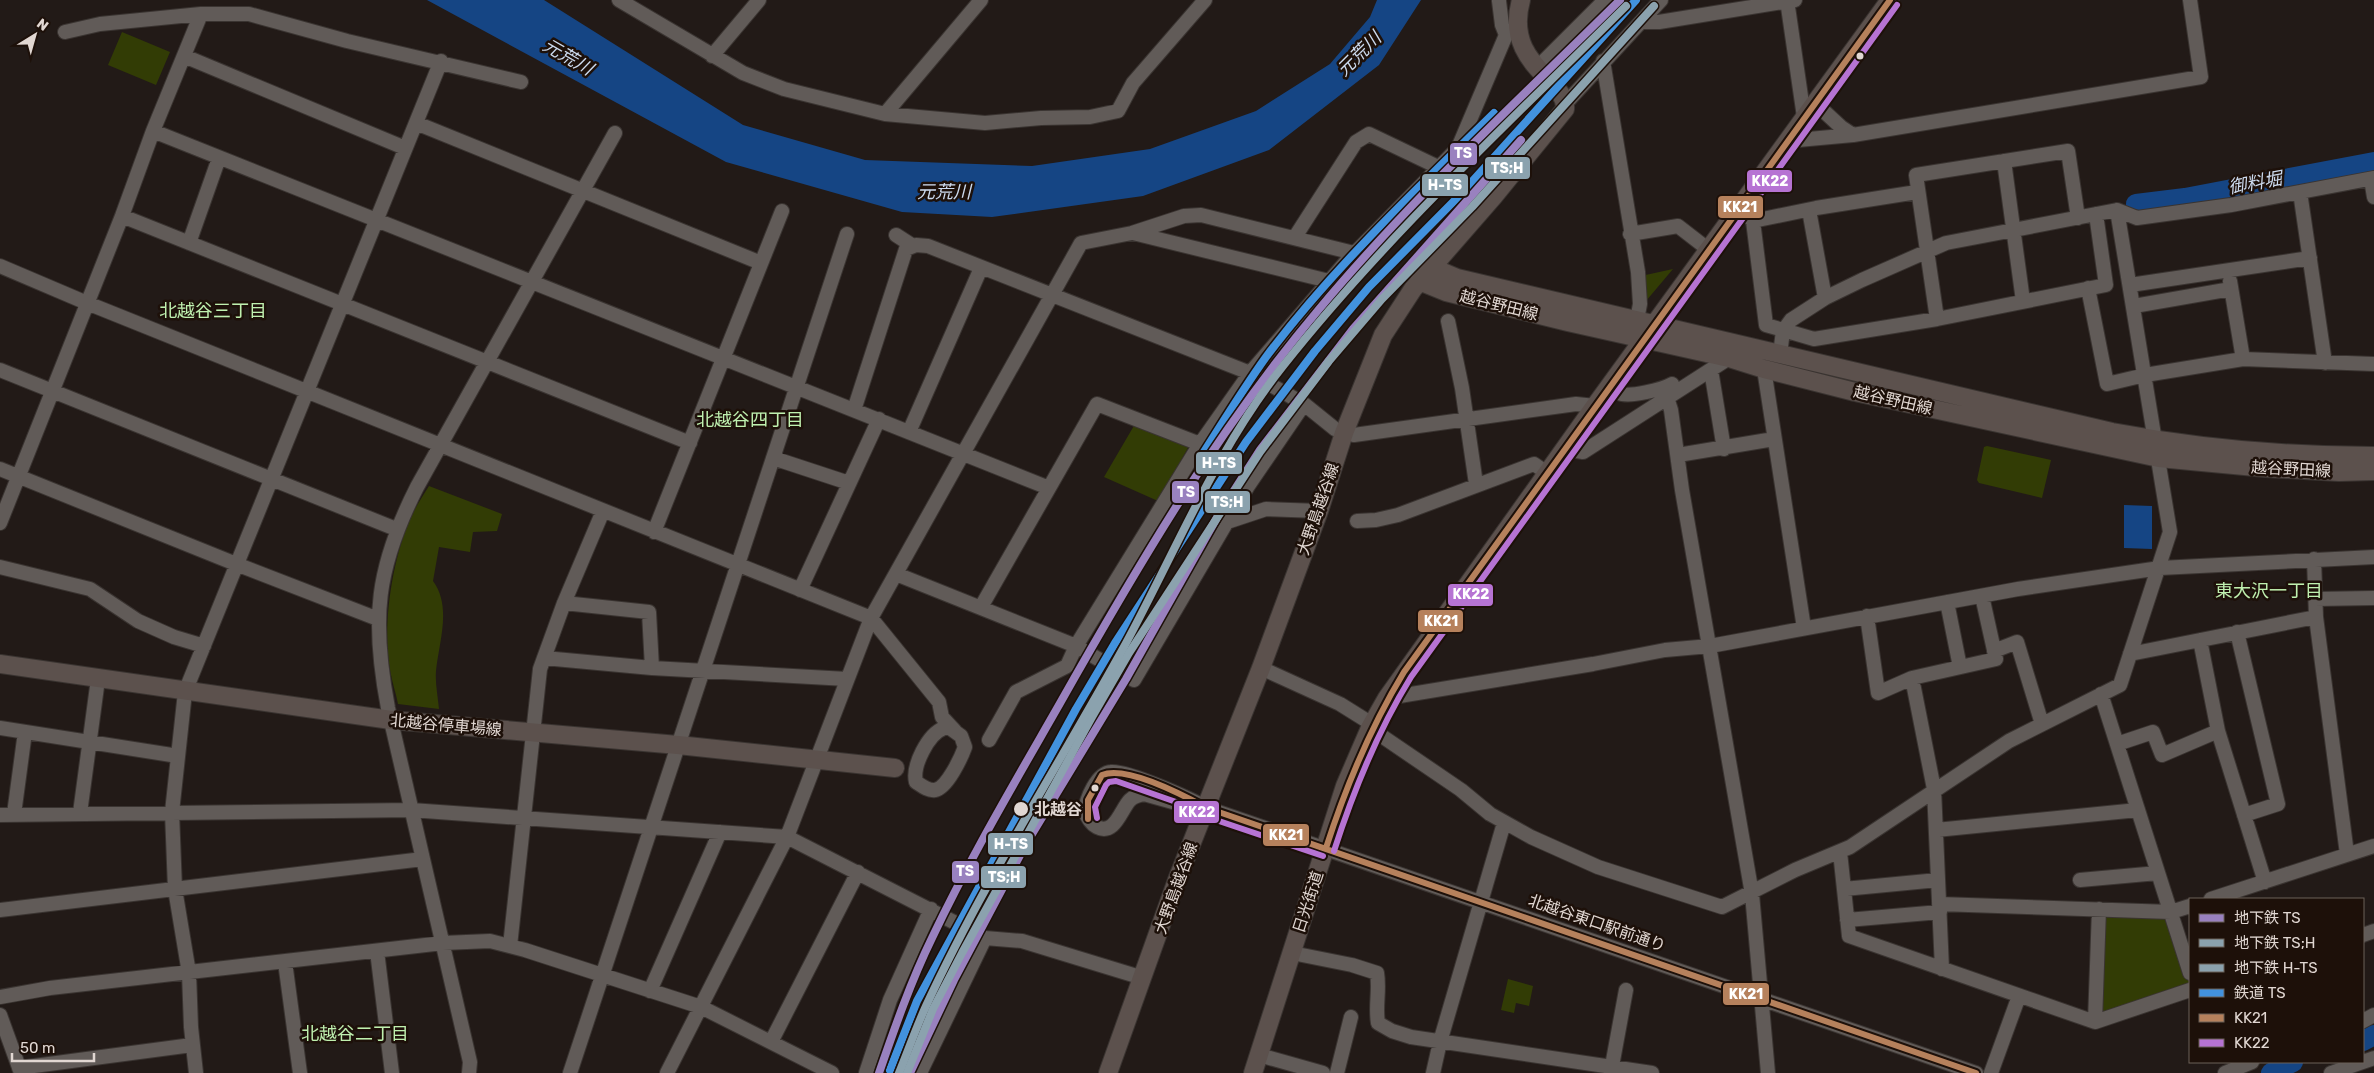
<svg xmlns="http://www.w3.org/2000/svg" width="2374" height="1073" font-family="Rubik,'Noto Sans JP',sans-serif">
<rect width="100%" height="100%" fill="#221a17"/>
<path fill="#323c05" d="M122,32l48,20 -14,33 -48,-20z
M1673,269l-27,32 -5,-25z
M1135,424l54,22 -31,55 -54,-24z
M1987,446l64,14 -9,38 -63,-15 -2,-3 7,-33z
M429,486l73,28 -5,17 -24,1 -3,20 -31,-5 -6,34c19,26 6,60 3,90 -1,12 2,26 3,38l-41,-5c-2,-11 -6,-22 -8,-34 -8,-44 2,-109 20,-151 5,-11 12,-22 19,-33z
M2102,913l65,2 23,70 -91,31z
M1508,979l25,7 -4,20 -13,-3 -2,10 -13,-3z"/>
<path fill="#154584" d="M427,0h117l199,125 122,35 167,6 118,-17 106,-38 74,-47 40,-47 7,-17h44l-42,65 -110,85 -126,46 -151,21 -90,-5 -176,-50z
M2124,505l28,1v43l-28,-1z"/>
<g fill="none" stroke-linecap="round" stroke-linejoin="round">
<path stroke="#154584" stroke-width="20" d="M2136,204l49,-6 189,-36
M2363,1041l11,-6
M2271,1073l22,-11"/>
<g stroke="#3a3431" stroke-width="16">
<path id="minor" d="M619,0l124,73 41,16 101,25 100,9 56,-5 49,-1 28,-6 15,-28 72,-83
M1787,0l17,117
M1499,1l3,24 4,10
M1641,22h18l136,-22
M65,32l35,-8 101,-10
M184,56l221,92
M712,56l47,-56
M1603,61l35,211 2,32 -3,16
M1537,68l68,-68
M1566,103l95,-103
M1815,103l26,24 12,8
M885,114l96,-114
M416,123l345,140
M153,131l896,357
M1787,141l66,-6 348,-58 -11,-77
M2004,161l19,140
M2371,179l3,18
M2300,192l25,171
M1739,207l14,14 13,104 48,14 123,-20 169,-34 -10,-71
M1809,210l16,88
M122,216l568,227
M1753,221l63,-13 101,-16
M1133,233l196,48
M1630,234l48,-8 31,24
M896,235l17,11
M1295,237l61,-95 13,-8 69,33
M189,243l30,-85
M0,266l87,37 784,315 68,84 3,15 13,14
M2230,281l13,78
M2130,285l180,-27
M2088,288l19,96 38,-9 98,-16 131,5
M2134,306l97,-17
M1937,319l-21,-144 152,-24 10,67
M1448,321l14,67 14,96
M1780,354l3,-23 8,-11 34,-22 37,-18 84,-37 171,-33 20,8 94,-13 143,-27
M1764,369l40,259
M0,370l396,159
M1711,370l13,79
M1609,386c3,2 7,6 10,7 10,5 44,-4 53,-9
M1664,388l7,22 11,80 70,404 16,179
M854,410l52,-161 10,-4 12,1 322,127 54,31
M909,432l72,-164
M1565,449l18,3 146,-94
M1678,455l96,-16
M773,458l76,25
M0,469l236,95 142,55
M1357,521l19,-1 22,-5 136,-51 13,9
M1227,522l39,-13 53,2
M0,523l122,-307 31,-85 48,-117h48l98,27 174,41
M654,532l128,-321
M2314,559l2,58 31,237
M0,567l90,22 48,32 36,16 30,9
M896,574l180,72 58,34 114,-194 56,-82 31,25 19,6 222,-31 19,2
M800,590l79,-171
M2315,599l59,-1
M1947,602l13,65
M564,603l85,9 3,56
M981,607l116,-203 103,40
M1867,616l11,77 34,-15 84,-19 -14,-63
M2237,632l41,172 -34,11
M2200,640l18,91 47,151
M1994,651l23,-9 25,82
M2130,654l186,-37
M544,658l108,10 195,11
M1261,668l79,36 32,20
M1912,678l22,111 8,180
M2101,694l89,279
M1387,698l206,-34 72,-14 45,-4 308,-57 142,-21 214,-11
M0,728l178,28
M944,728h6l11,8 4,11c-4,11 -18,41 -30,43 -7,1 -13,-4 -19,-8 -4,-16 12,-48 28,-54z
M1370,728l91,62 29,24 41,23 67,30 124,40 73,-37 55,-23 159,-106 111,-56 50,-153 -53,-322
M989,740l27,-48 51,-26 9,-20 124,-202 50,-71 95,-110 113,-115 48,-113 12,-8
M2117,744l36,-12 9,23 56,-24
M1207,808l-20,-2 -43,-12c-6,1 -10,2 -14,6 -9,9 -15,36 -33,27 -6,-3 -9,-9 -12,-15 1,-13 12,-39 26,-40 16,-2 80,27 96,36l769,265
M80,813l18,-134
M14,814l11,-82
M0,815l411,-5 376,27 198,101 37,3 121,37
M1936,830l202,-20
M1840,852l9,84 246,86 95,-32
M2080,880l78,-7
M1844,889l94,-9
M2211,899l163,-53
M1939,904l232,8 19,-6
M0,910l423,-51
M1847,920l93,-8
M2363,935l11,-4
M510,946l30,-277 24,-66 39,-92
M377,951l15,122
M1292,953l60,12 25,8c3,17 -2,33 1,50l14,8 19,6 241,36
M285,962l15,111
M650,991l70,-159
M0,997l50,-9 393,-45 47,-2 35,9 176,57 131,66
M0,1015l21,58
M2363,1021l11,-6
M2095,1022l4,-113
M771,1042l87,-170
M1259,1055l64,18
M1612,1066l14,-76
M19,1068l173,-23
M196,1073l-5,-46 -2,-54 -14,-84 -3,-77 13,-120 256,-631
M469,1073l1,-11 -82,-354c-17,-89 -12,-140 29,-221l198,-354
M570,1073l277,-839
M667,1073l120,-236 84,-219 210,-375 51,-10 52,-17 17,-1 153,38
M866,1073l24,-73 41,-91
M920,1073l65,-135
M1337,1073l14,-56
M1433,1073l7,-31 64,-219
M1991,1073l28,-77
M2225,1073l27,-11
M2331,1073l43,-15"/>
</g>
<g stroke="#3a3431" stroke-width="20">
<path id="major" d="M1431,267l26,11 655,154c86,16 174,24 262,24
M1419,281l27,11 122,30 161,36 35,11 91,23 304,66 107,10 73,4 35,-1
M0,664l391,56 287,25 217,23
M1108,1073l69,-193 84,-212 58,-157 25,-78 39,-98 30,-46 81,-93 71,-87c3,-29 -62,-44 -44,-109
M1253,1073l92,-287 25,-58 17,-30 208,-292 295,-406"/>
</g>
<use href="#minor" stroke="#615b58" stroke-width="14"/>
<use href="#major" stroke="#5c514d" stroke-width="18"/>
<g stroke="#1d1009" stroke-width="10">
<path id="bus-1" d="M1088,819v-19l14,-25c24,-10 83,21 105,33l769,265
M1326,848c20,-62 44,-120 78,-176l486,-672"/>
</g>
<g stroke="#1d1009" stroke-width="10">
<path id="bus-2" d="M1097,818l-2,-11 11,-22 3,-3 7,-1 63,22 25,13 119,40
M1334,851c20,-62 43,-119 77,-174l486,-672"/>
</g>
<use href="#bus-1" stroke="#b6815c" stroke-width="6"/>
<use href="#bus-2" stroke="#b673d3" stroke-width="6"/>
<g stroke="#1d1009" stroke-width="11">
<path id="rail-1" d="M1202,455c21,-33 41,-66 64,-98 67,-89 149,-166 228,-244
M890,1070l27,-69 159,-292 39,-66 131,-201 69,-91 54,-64 91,-92 176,-195"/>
</g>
<use href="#rail-1" stroke="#4292de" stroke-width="8"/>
<g stroke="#1d1009" stroke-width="11">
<path id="metro-1" d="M879,1073c16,-46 32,-92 53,-135 38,-80 83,-156 127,-233 78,-138 158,-275 261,-397 92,-110 198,-207 300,-308
M910,1073l44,-93 72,-136 100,-165 93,-165 41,-64 93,-121 168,-189"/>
</g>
<g stroke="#1d1009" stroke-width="11">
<path id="metro-2" d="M907,1073l26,-64 29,-56 130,-236 37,-64 131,-201 69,-91 53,-62 90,-92 182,-201"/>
</g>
<g stroke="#1d1009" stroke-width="11">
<path id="metro-3" d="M899,1073c9,-22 17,-45 27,-67 58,-125 133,-241 199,-361 51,-94 91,-195 158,-279 103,-130 226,-243 343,-360"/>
</g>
<use href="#metro-1" stroke="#9981bf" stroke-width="8"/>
<use href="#metro-2" stroke="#8ba2ae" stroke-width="8"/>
<use href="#metro-3" stroke="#8ba2ae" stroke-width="8"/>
</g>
<g fill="#e1d7d2" stroke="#1d1009" stroke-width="2">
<circle cx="1860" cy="56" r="4.5"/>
<circle cx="1095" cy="788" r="4.5"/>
<circle cx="1021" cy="809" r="8"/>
</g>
<g text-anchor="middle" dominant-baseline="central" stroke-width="5" stroke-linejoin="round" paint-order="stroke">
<g font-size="16" fill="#e1d7d2" stroke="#1d1009">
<text transform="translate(1499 305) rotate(14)">越谷野田線</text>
<text transform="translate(1893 400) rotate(13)">越谷野田線</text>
<text transform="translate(2291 469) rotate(3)">越谷野田線</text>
<text transform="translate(1318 509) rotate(-71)">大野島越谷線</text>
<text transform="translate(446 725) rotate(5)">北越谷停車場線</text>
<text transform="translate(1176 888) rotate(-70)">大野島越谷線</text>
<text transform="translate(1308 902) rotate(-72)">日光街道</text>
<text transform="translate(1597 923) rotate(19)">北越谷東口駅前通り</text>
</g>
<g font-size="16" font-weight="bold" fill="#e1d7d2" stroke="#1d1009" text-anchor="start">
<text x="1034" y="809">北越谷</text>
</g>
<g font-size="18" font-style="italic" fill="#cddbef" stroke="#1d1009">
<text transform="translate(1359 54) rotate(-45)">元荒川</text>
<text transform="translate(568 57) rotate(30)">元荒川</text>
<text transform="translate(2255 183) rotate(-10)">御料堀</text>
<text x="944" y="192">元荒川</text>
</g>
<g font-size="18" fill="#bff0af" stroke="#1d1009">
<text x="213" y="311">北越谷三丁目</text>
<text x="750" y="420">北越谷四丁目</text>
<text x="2269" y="591">東大沢一丁目</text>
<text x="355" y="1034">北越谷二丁目</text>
</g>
</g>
<g stroke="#1d1009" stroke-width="2">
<rect x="1449" y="142" width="29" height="24" rx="5" fill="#9981bf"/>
<rect x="1484" y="156" width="47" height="24" rx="5" fill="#8ba2ae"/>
<rect x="1746" y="169" width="47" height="24" rx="5" fill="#b673d3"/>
<rect x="1421" y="173" width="48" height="24" rx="5" fill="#8ba2ae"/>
<rect x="1717" y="195" width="47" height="24" rx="5" fill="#b6815c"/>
<rect x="1195" y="451" width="48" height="24" rx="5" fill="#8ba2ae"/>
<rect x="1171" y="480" width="29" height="24" rx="5" fill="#9981bf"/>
<rect x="1204" y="490" width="47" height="24" rx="5" fill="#8ba2ae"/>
<rect x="1447" y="583" width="47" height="24" rx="5" fill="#b673d3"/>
<rect x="1417" y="609" width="47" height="24" rx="5" fill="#b6815c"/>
<rect x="1173" y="800" width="47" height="24" rx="5" fill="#b673d3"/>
<rect x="1262" y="823" width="48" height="24" rx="5" fill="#b6815c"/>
<rect x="987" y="832" width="47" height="24" rx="5" fill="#8ba2ae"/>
<rect x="951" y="860" width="29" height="24" rx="5" fill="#9981bf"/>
<rect x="980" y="865" width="47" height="24" rx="5" fill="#8ba2ae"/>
<rect x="1722" y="982" width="48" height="24" rx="5" fill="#b6815c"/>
</g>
<g font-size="14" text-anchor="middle" font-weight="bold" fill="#fff">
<text x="1463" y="158">TS</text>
<text x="1507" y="173">TS;H</text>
<text x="1770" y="186">KK22</text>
<text x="1445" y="190">H-TS</text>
<text x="1740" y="212">KK21</text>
<text x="1219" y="468">H-TS</text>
<text x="1186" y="497">TS</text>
<text x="1227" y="507">TS;H</text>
<text x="1471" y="599">KK22</text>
<text x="1441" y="626">KK21</text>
<text x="1197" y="817">KK22</text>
<text x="1286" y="840">KK21</text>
<text x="1011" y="849">H-TS</text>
<text x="965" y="876">TS</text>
<text x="1004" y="882">TS;H</text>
<text x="1746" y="999">KK21</text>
</g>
<rect x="2189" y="898" width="175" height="165" fill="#1d1009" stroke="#6b6059"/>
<rect x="2199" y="914" width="25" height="8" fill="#9981bf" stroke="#6b6059"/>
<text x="2234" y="923" font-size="15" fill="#e1d7d2">地下鉄 TS</text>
<rect x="2199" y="939" width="25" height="8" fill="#8ba2ae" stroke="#6b6059"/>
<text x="2234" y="948" font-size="15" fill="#e1d7d2">地下鉄 TS;H</text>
<rect x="2199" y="964" width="25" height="8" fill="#8ba2ae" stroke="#6b6059"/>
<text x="2234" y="973" font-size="15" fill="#e1d7d2">地下鉄 H-TS</text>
<rect x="2199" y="989" width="25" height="8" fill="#4292de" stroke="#6b6059"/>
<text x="2234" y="998" font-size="15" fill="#e1d7d2">鉄道 TS</text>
<rect x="2199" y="1014" width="25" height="8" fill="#b6815c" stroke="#6b6059"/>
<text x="2234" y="1023" font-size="15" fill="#e1d7d2">KK21</text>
<rect x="2199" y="1039" width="25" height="8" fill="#b673d3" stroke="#6b6059"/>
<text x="2234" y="1048" font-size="15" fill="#e1d7d2">KK22</text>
<g transform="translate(35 35) rotate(37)" stroke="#1d1009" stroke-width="4" paint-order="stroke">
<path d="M0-4L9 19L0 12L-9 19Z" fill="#e1d7d2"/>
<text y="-8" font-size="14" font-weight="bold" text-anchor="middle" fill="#e1d7d2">N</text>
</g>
<path d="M12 1053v8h82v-8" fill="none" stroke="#e1d7d2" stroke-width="2.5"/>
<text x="20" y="1053" font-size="15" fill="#e1d7d2" stroke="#1d1009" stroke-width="4" paint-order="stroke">50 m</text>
</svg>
